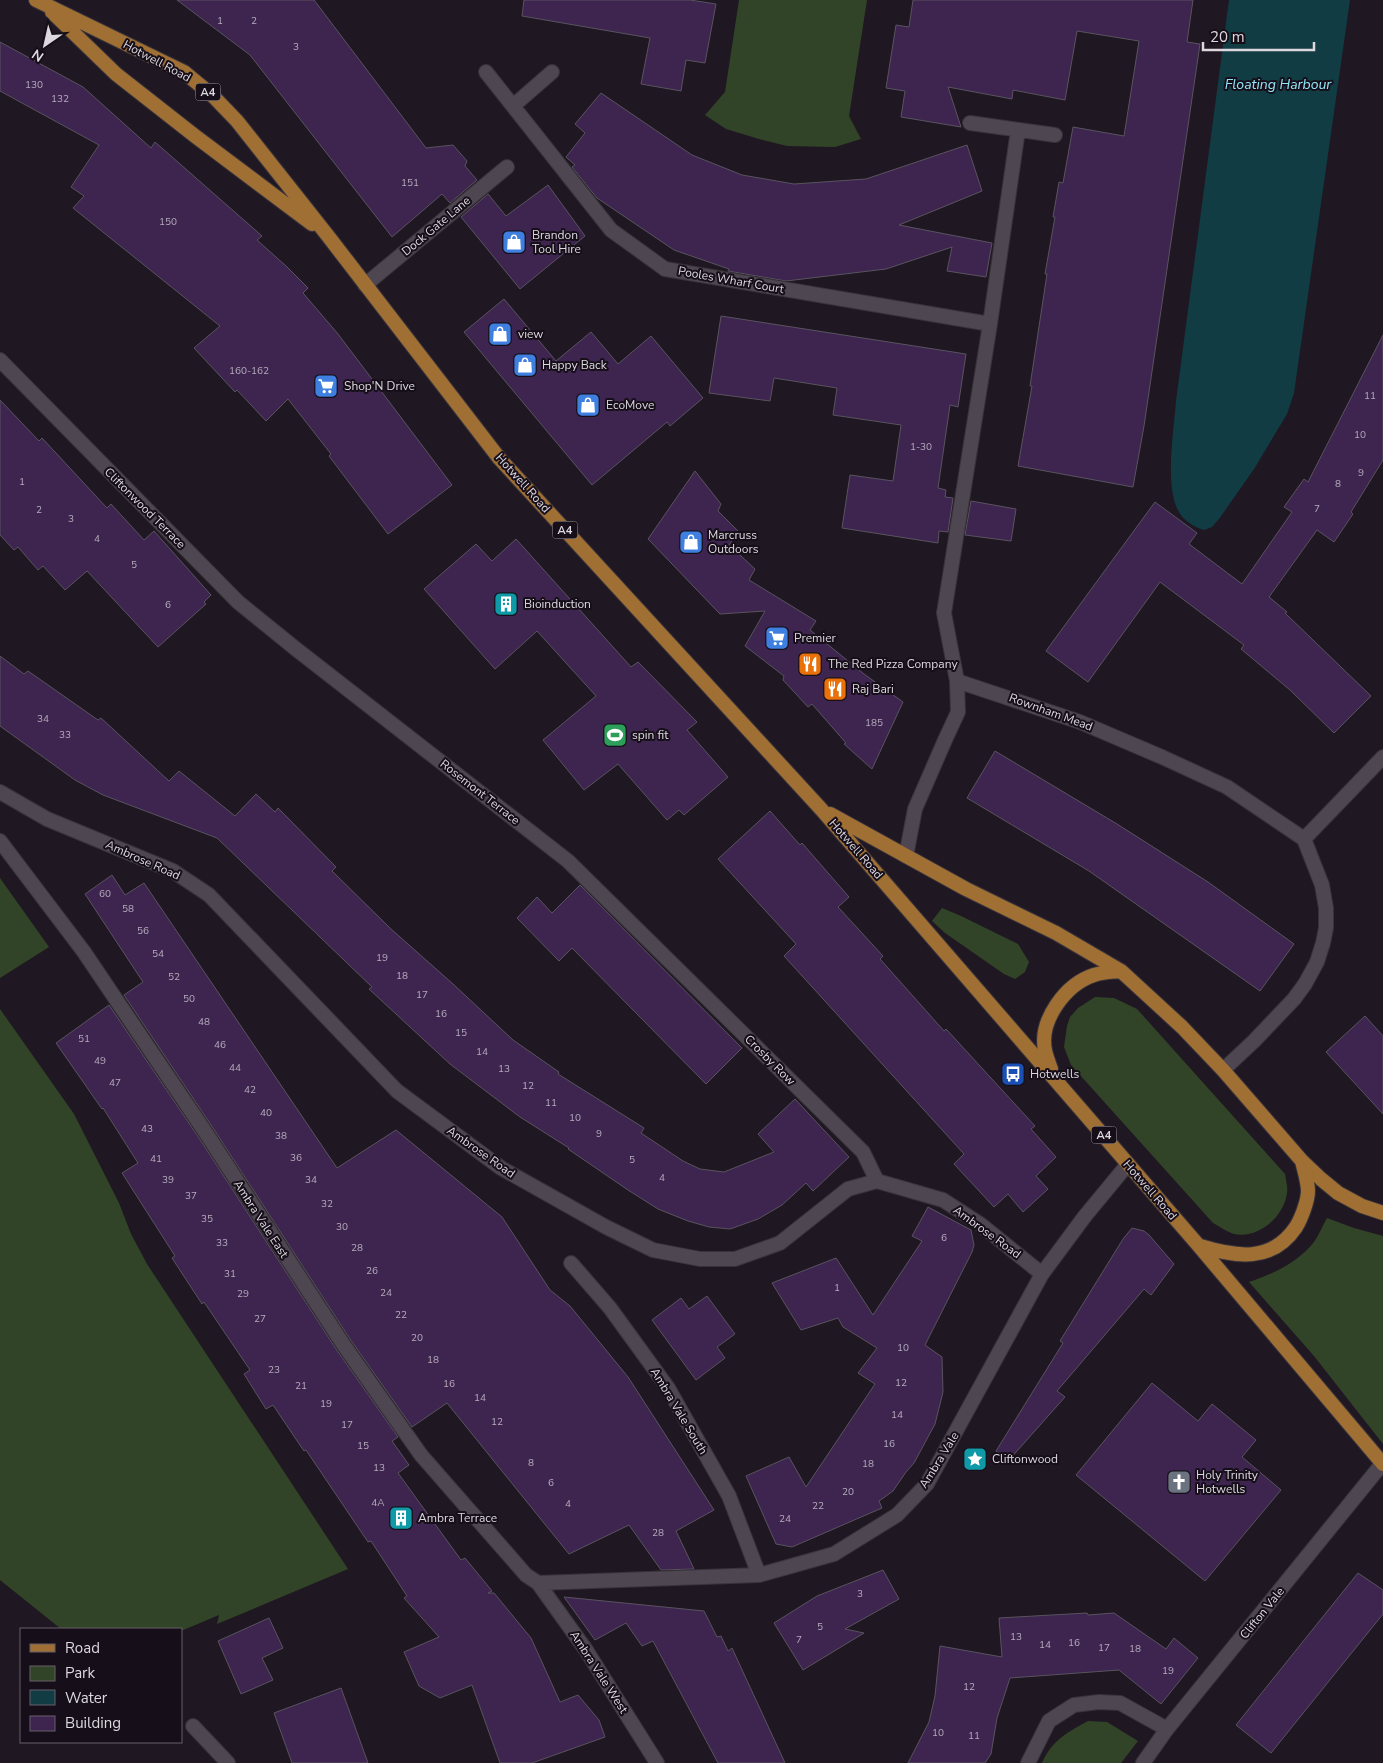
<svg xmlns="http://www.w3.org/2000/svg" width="1383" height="1763" font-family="'Nunito Sans',sans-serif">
<rect width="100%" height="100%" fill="#1f1822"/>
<path fill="#324427" d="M739,0h128l-18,116 12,23 -26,8 -48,-1 -28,-7 -33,-10 -21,-14 20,-23z
M0,878l49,69 -49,31z
M942,908l19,8 57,28 11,18 -4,10 -10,7 -11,-5 -59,-41 -13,-12z
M1095,997l19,1 23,11 148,165c1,6 3,14 2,19 -3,24 -29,46 -53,41 -7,-2 -15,-8 -21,-11l-142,-158 -7,-18 3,-21 3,-9 8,-9z
M0,1009l74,105 45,89 12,31 16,30 201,305 -131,55 2,-9 -38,16v-2h-120l-61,-49z
M1327,1218l27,10 29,8v208l-69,-88 -65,-74c24,-8 48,-19 65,-40 5,-7 9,-17 13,-24z
M1088,1721l19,1 31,19 -17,22h-79c10,-23 26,-31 46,-42z"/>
<path fill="#113c44" d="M1229,0h121l-56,393 -7,21 -33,55 -35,50 -7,8 -8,3c-10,-3 -20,-9 -25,-18 -15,-25 -5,-82 -3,-111z"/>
<path fill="#3e2550" stroke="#59535f" d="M177,0h137l112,148 27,-3 14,16 -2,5 12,14 -27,23 -8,-9 -50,43 -142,-182z
M524,0h166l26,4 -11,59 -19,-3 -5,31 -40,-7 9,-46 -128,-22z
M913,0h280l-6,42 13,2 -56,382 -11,61 -115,-21 14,-80h-2l17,-112h-2l10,-57h-2l6,-35 4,1 10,-56 51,9 15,-95 -62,-10 -12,69 -52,-10 -1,9 -64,-12 13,40 -60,-10 4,-26 -19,-3 10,-63 13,2z
M0,42l83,45 68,61 4,-6 107,94 -5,4 29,26 22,22 -5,5 35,41 114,151 -64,49 -59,-78 2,-2 -43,-55 -22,22 -29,-31 -2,2 -41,-44 26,-22 -147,-118 11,-12 -13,-9 28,-42 -99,-54z
M601,93l91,62 50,20 52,9 72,-5 101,-34 15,46 -83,34 93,18 -6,34 -39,-6 5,-24 -66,22 -100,12 -58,-10 1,-2 -55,-19 -77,-52 -25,-31 3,-2 -9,-8 19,-24 -10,-9z
M548,185l37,51 -65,53 -59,-72 27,-23 18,22z
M504,299l52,62 35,-29 27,32 33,-28 52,62 -33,28 -3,-4 -75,63 -128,-153z
M721,316l245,38 -8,53 -8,-2 -12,83 8,2 -1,7 8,1 -5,34 -9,-1 -1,12 -96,-15 8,-53 43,6 8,-56 -68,-10 4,-27 -63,-10 -4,23 -61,-8z
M1383,335v125l-32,52 2,2 -19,28 -17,-12 -48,67 18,15 -2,1 86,83 -37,37 -44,-43 -49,-41 3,-4 -84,-63 -72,100 -42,-31 109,-149 42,31 -8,11 53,40 50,-72 -8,-5 20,-28 4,3z
M0,400l39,41 3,-3 65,70 4,-4 33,36 10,-9 57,64 -7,7 2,2 -48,43 -71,-76 -22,19 -22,-24 -5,4 -20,-23 -4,3 -14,-15z
M695,471l26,33 -3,7 21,21 -10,13 26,24 -6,11 67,41 -6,9 54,44 39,28 -31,67 -28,-25 2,-1 -34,-39 -4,3 -25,-27 1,-4 -39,-30 20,-35 -45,3 -72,-75z
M971,501l45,8 -5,32 -46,-6z
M516,539l115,128 7,-5 59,60 -10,8 41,47 -44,38 -5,-5 -12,10 -49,-56 -34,26 -41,-50 53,-44 -59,-65 -42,38 -71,-80 52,-45 16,17z
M0,656l24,18 4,-3 70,49 3,-2 68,63 10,-10 56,45 21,-22 19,18 3,-4 58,59 -4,4 59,58 62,55 60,56 46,32 -1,2 86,54 -3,5 42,28 17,8 24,3 50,-20 -16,-18 37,-35 54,58 -36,34 -7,-8 -24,22 -24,14 -28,10 -21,-2 -21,-6 -30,-12 -30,-19 -60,-41 1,-1 -49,-31 -70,-53 -81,-75 3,-2 -155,-149 -114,-43 -28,-15 -75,-54z
M995,751l122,73 91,58 86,62 -34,47 -171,-120 -122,-73z
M770,811l30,34 2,-2 47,54 -11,10 45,49 -3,3 64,72 2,-2 89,97 -4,3 25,28 -20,19 12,13 -25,23 -15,-18 -14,13 -40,-43 10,-10 -180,-198 12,-12 -78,-85z
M112,875l13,20 19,-12 193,285 59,-38 106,87 48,73 20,16 58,71 86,133 -38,21 18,38 -33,1 -32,-45 -60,29 -122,-151 -35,24 -62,-88 -137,-211 -89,-133 19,-13 -58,-88z
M580,885l162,163 -36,36 -134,-136 -13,13 -42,-43 20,-21 15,16z
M109,1005l90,133 137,211 62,88 -6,4 17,24 -11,8 63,87 4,-2 27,33 -4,2h6l37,45 29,64 18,-7 21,25 6,17 -73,26h-32l-28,-78 -32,13 -21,-12 -15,-34 35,-15 -35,-39 3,-2 -36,-55 -3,1 -62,-92 -2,1 -31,-46 -7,4 -22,-35 6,-4 -46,-68 -2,2 -30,-46 3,-2 -53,-83 16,-10 -35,-55 -1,1 -46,-66z
M1365,1016l18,20v78l-57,-62z
M928,1207l43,23 3,15 -2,7 -47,93 17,12 1,35 -8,32 -21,39 -8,9 -13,19 -14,10 3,7 -90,39 -16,-3 -30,-68 43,-19 17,30 69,-103 -17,-11 19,-25 -34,-21 -5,-9 -37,12 -29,-47 64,-25 37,57 49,-74 -10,-5z
M1132,1228l12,3 5,4 25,29 -23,31 -7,-6 -87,102 8,6 -56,63 -13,-9 67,-108 -3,-2 63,-102z
M707,1296l28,38 -18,13 8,11 -29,22 -44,-60 29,-22 8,11z
M1152,1383l46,38 14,-17 44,36 -14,17 39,33 -76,91 -129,-106z
M883,1570l16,29 -54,30 19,4 -61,37 -29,-47 43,-27z
M1358,1573l25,17v24l-112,139 -35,-28z
M564,1597l140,14 13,26 4,-1 7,15 4,-3 53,115h-67l-65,-122 -11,5 -16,-23 -31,17z
M1087,1613l1,2 26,-2 52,36 8,-11 24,20 -37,46 -42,-34 -109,8 -13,40 -6,36 -6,9h-77l21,-41 6,-26 5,-50 62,11 -3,-39z
M269,1618l14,30 -21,10 11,22 -32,14 -23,-53z
M341,1688l27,75h-76l-18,-50z"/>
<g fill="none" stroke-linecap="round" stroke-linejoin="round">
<g stroke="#38333a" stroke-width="16">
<path id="minor" d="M486,72l125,158 54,39 325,55
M513,106l39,-34
M970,123l85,12
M365,285l142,-118
M0,360l238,242 58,47 272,212 295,291 14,29
M957,681l123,41 82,35 65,30 77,52 18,46 4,23v20l-3,15 -6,19 -12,22 -11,15 -40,42 -31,29
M0,792l47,27 126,52 36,24 188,196 104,77 105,59 47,23 47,9h35l45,-16 68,-54 29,-8 66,19 37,24 62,50
M1304,839l79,-82
M0,841l84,111 122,181 137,211 78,111 105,120 12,8 48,67 71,113
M906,856l9,-47 30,-69 13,-28 -1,-31 -13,-68 46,-289 28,-194
M571,1263l39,45 58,80 61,108 30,79
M538,1583l221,-8 75,-21 63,-39 30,-31 115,-210 43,-58 43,-52
M193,1726l35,37
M1028,1763l21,-42 25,-16 25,-3 21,1 47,26
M1143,1763l24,-34 215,-265"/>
</g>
<g stroke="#38333a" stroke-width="16">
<path id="primary" d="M36,0l148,72 29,24 24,25 91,115 171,222 322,351 378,437 184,218
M52,12l64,62 79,62 117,88
M830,814l136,75 90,44 65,38 61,56 41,43 79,91 19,18 17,14 24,13 21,7
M1051,1069c-2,-6 -5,-13 -6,-19 -6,-30 21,-66 49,-75 9,-3 18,-3 27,-4
M1200,1246c36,11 72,17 96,-19 5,-8 12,-26 12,-36 0,-9 -4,-21 -6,-30"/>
</g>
<use href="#minor" stroke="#4e4651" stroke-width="14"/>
<use href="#primary" stroke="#a06f34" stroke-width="14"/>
</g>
<defs>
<g id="shop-square" transform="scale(1.25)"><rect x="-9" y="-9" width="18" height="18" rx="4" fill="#3f7fe0" stroke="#160f19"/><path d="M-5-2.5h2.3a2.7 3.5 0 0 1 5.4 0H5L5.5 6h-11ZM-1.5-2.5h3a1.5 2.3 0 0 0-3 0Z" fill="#fff"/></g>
<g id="supermarket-square" transform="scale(1.25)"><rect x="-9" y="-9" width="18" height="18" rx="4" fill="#3f7fe0" stroke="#160f19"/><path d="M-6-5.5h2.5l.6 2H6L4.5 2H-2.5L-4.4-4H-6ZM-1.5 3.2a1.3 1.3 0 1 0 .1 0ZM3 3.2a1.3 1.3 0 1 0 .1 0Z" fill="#fff"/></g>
<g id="building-square" transform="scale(1.25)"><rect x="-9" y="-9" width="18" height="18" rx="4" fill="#0f9aa8" stroke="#160f19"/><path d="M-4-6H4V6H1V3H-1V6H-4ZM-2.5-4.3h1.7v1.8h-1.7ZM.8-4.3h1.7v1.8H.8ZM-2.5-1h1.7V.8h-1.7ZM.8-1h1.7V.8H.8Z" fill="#fff"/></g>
<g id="restaurant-square" transform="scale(1.25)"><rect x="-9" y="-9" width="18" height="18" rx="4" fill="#e8710a" stroke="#160f19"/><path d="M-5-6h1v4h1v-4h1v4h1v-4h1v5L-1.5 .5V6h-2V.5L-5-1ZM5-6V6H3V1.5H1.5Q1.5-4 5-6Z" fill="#fff"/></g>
<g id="stadium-square" transform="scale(1.25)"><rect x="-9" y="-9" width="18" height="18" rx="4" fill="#2e9e5b" stroke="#160f19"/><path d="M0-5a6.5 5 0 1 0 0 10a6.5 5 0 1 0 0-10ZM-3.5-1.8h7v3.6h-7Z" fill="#fff"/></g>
<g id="bus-square" transform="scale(1.25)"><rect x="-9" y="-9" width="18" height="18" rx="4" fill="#1a4fb4" stroke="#160f19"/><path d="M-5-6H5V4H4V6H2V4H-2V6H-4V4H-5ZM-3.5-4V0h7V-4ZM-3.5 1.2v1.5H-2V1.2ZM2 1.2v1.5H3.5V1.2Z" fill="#fff"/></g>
<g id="sight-square" transform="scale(1.25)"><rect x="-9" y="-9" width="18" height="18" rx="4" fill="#0f9aa8" stroke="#160f19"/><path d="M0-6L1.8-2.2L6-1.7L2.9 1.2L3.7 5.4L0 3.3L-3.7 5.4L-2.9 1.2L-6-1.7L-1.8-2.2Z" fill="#fff"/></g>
<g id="church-square" transform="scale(1.25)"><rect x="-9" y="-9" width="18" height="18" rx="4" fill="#6b7280" stroke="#160f19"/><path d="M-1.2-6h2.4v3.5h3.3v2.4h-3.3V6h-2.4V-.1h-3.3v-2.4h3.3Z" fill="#fff"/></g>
</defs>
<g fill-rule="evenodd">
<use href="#shop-square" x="514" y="242"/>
<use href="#shop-square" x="500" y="334"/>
<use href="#shop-square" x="525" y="365"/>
<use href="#supermarket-square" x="326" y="386"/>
<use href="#shop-square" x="588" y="405"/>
<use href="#shop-square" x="691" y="542"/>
<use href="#building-square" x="506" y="604"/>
<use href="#supermarket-square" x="777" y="638"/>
<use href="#restaurant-square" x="810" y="664"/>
<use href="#restaurant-square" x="835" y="689"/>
<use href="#stadium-square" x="615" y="735"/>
<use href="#bus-square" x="1013" y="1074"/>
<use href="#sight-square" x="975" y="1459"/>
<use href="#church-square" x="1179" y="1482"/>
<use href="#building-square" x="401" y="1518"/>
</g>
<g text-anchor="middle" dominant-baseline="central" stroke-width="4" stroke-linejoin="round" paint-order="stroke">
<g font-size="10" fill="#b5abbb">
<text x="220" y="21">1</text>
<text x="254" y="21">2</text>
<text x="296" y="47">3</text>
<text x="34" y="85">130</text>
<text x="60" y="99">132</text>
<text x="410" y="183">151</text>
<text x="168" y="222">150</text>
<text x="249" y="371">160-162</text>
<text x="1370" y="396">11</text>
<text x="1360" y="435">10</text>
<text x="921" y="447">1-30</text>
<text x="1361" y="473">9</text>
<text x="22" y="482">1</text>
<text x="1338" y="484">8</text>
<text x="1317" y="509">7</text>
<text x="39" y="510">2</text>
<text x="71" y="519">3</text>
<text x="97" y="539">4</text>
<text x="134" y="565">5</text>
<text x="168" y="605">6</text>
<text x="43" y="719">34</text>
<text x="874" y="723">185</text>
<text x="65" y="735">33</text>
<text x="105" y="894">60</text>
<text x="128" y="909">58</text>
<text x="143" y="931">56</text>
<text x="158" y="954">54</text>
<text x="382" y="958">19</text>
<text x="402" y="976">18</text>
<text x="174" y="977">52</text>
<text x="422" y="995">17</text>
<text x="189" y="999">50</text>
<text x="441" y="1014">16</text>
<text x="204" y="1022">48</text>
<text x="461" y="1033">15</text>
<text x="84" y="1039">51</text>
<text x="220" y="1045">46</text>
<text x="482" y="1052">14</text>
<text x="100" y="1061">49</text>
<text x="235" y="1068">44</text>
<text x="504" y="1069">13</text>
<text x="115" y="1083">47</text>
<text x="528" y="1086">12</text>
<text x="250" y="1090">42</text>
<text x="551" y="1103">11</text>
<text x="266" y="1113">40</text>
<text x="575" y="1118">10</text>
<text x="147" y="1129">43</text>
<text x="599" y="1134">9</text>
<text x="281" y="1136">38</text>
<text x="296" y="1158">36</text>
<text x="156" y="1159">41</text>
<text x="632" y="1160">5</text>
<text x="662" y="1178">4</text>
<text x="168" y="1180">39</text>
<text x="311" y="1180">34</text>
<text x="191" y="1196">37</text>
<text x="327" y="1204">32</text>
<text x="207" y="1219">35</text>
<text x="342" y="1227">30</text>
<text x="944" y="1238">6</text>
<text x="222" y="1243">33</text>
<text x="357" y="1248">28</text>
<text x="372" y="1271">26</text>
<text x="230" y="1274">31</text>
<text x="837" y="1288">1</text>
<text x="386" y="1293">24</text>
<text x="243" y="1294">29</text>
<text x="401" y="1315">22</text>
<text x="260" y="1319">27</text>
<text x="417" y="1338">20</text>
<text x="903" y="1348">10</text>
<text x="433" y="1360">18</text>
<text x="274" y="1370">23</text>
<text x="901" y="1383">12</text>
<text x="449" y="1384">16</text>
<text x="301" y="1386">21</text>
<text x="480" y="1398">14</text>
<text x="326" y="1404">19</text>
<text x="897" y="1415">14</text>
<text x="497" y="1422">12</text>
<text x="347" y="1425">17</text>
<text x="889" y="1444">16</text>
<text x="363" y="1446">15</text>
<text x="531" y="1463">8</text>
<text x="868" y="1464">18</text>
<text x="379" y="1468">13</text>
<text x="551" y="1483">6</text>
<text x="848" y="1492">20</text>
<text x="378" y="1503">4A</text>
<text x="568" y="1504">4</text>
<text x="818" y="1506">22</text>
<text x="785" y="1519">24</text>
<text x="658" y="1533">28</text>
<text x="860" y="1594">3</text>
<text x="820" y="1627">5</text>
<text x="1016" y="1637">13</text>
<text x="799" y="1640">7</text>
<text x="1074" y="1643">16</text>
<text x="1045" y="1645">14</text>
<text x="1104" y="1648">17</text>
<text x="1135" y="1649">18</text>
<text x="1168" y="1671">19</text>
<text x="969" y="1687">12</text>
<text x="938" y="1733">10</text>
<text x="974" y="1736">11</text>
</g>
<g fill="#160f19" stroke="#a19ca4" stroke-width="1">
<rect x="195.5" y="83.5" width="25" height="17" rx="4"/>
<rect x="552.5" y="521.5" width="25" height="17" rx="4"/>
<rect x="1091.5" y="1126.5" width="25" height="17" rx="4"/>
</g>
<g font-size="11" font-weight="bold" fill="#ddd8df">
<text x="208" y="92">A4</text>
<text x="565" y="530">A4</text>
<text x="1104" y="1135">A4</text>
</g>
<g font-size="12" fill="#ddd8df" stroke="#160f19">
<text transform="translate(157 61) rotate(28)">Hotwell Road</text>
<text transform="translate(436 226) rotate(-40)">Dock Gate Lane</text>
<text transform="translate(731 280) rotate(10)">Pooles Wharf Court</text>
<text transform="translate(523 483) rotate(48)">Hotwell Road</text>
<text transform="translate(145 508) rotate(45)">Cliftonwood Terrace</text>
<text transform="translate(1051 712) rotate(20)">Rownham Mead</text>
<text transform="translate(480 792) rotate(38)">Rosemont Terrace</text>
<text transform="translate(856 849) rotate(49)">Hotwell Road</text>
<text transform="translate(143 860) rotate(24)">Ambrose Road</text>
<text transform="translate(770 1060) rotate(45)">Crosby Row</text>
<text transform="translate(481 1152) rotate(35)">Ambrose Road</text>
<text transform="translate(1150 1190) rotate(49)">Hotwell Road</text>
<text transform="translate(261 1219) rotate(57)">Ambra Vale East</text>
<text transform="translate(987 1232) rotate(36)">Ambrose Road</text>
<text transform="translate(679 1411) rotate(59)">Ambra Vale South</text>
<text transform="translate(939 1460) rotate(-58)">Ambra Vale</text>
<text transform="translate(1262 1613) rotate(-51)">Clifton Vale</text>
<text transform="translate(599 1672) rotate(57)">Ambra Vale West</text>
</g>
<g font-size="12" fill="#ddd8df" stroke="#160f19" text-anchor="start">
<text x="532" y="235">Brandon<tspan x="532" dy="14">Tool Hire</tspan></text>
<text x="518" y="334">view</text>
<text x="542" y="365">Happy Back</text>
<text x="344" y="386">Shop'N Drive</text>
<text x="606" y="405">EcoMove</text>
<text x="708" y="535">Marcruss<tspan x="708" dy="14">Outdoors</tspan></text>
<text x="524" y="604">Bioinduction</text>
<text x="794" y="638">Premier</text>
<text x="828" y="664">The Red Pizza Company</text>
<text x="852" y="689">Raj Bari</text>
<text x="632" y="735">spin fit</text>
<text x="1030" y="1074">Hotwells</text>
<text x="992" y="1459">Cliftonwood</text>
<text x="1196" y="1475">Holy Trinity<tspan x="1196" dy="14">Hotwells</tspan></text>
<text x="418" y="1518">Ambra Terrace</text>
</g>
<g font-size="14" font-style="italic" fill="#8fe7f9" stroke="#160f19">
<text x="1278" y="84">Floating Harbour</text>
</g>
</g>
<rect x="20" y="1628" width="162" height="115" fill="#160f19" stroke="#665f68"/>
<rect x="30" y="1644" width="25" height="8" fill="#a06f34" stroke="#665f68"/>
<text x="65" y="1653" font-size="15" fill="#ddd8df">Road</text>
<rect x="30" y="1666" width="25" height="15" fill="#324427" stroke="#665f68"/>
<text x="65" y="1678" font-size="15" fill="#ddd8df">Park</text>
<rect x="30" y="1690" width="25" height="15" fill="#113c44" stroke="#665f68"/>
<text x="65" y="1703" font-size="15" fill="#ddd8df">Water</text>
<rect x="30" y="1716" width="25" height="15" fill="#3e2550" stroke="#665f68"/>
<text x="65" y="1728" font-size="15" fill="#ddd8df">Building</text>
<g transform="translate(45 45) rotate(214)" stroke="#160f19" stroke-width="4" paint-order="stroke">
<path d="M0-4L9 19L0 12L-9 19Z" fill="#ddd8df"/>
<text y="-8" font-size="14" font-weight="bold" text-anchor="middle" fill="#ddd8df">N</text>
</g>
<path d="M1203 42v8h111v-8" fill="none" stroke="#ddd8df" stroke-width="2.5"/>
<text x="1210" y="42" font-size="15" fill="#ddd8df" stroke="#160f19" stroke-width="4" paint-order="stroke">20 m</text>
</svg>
